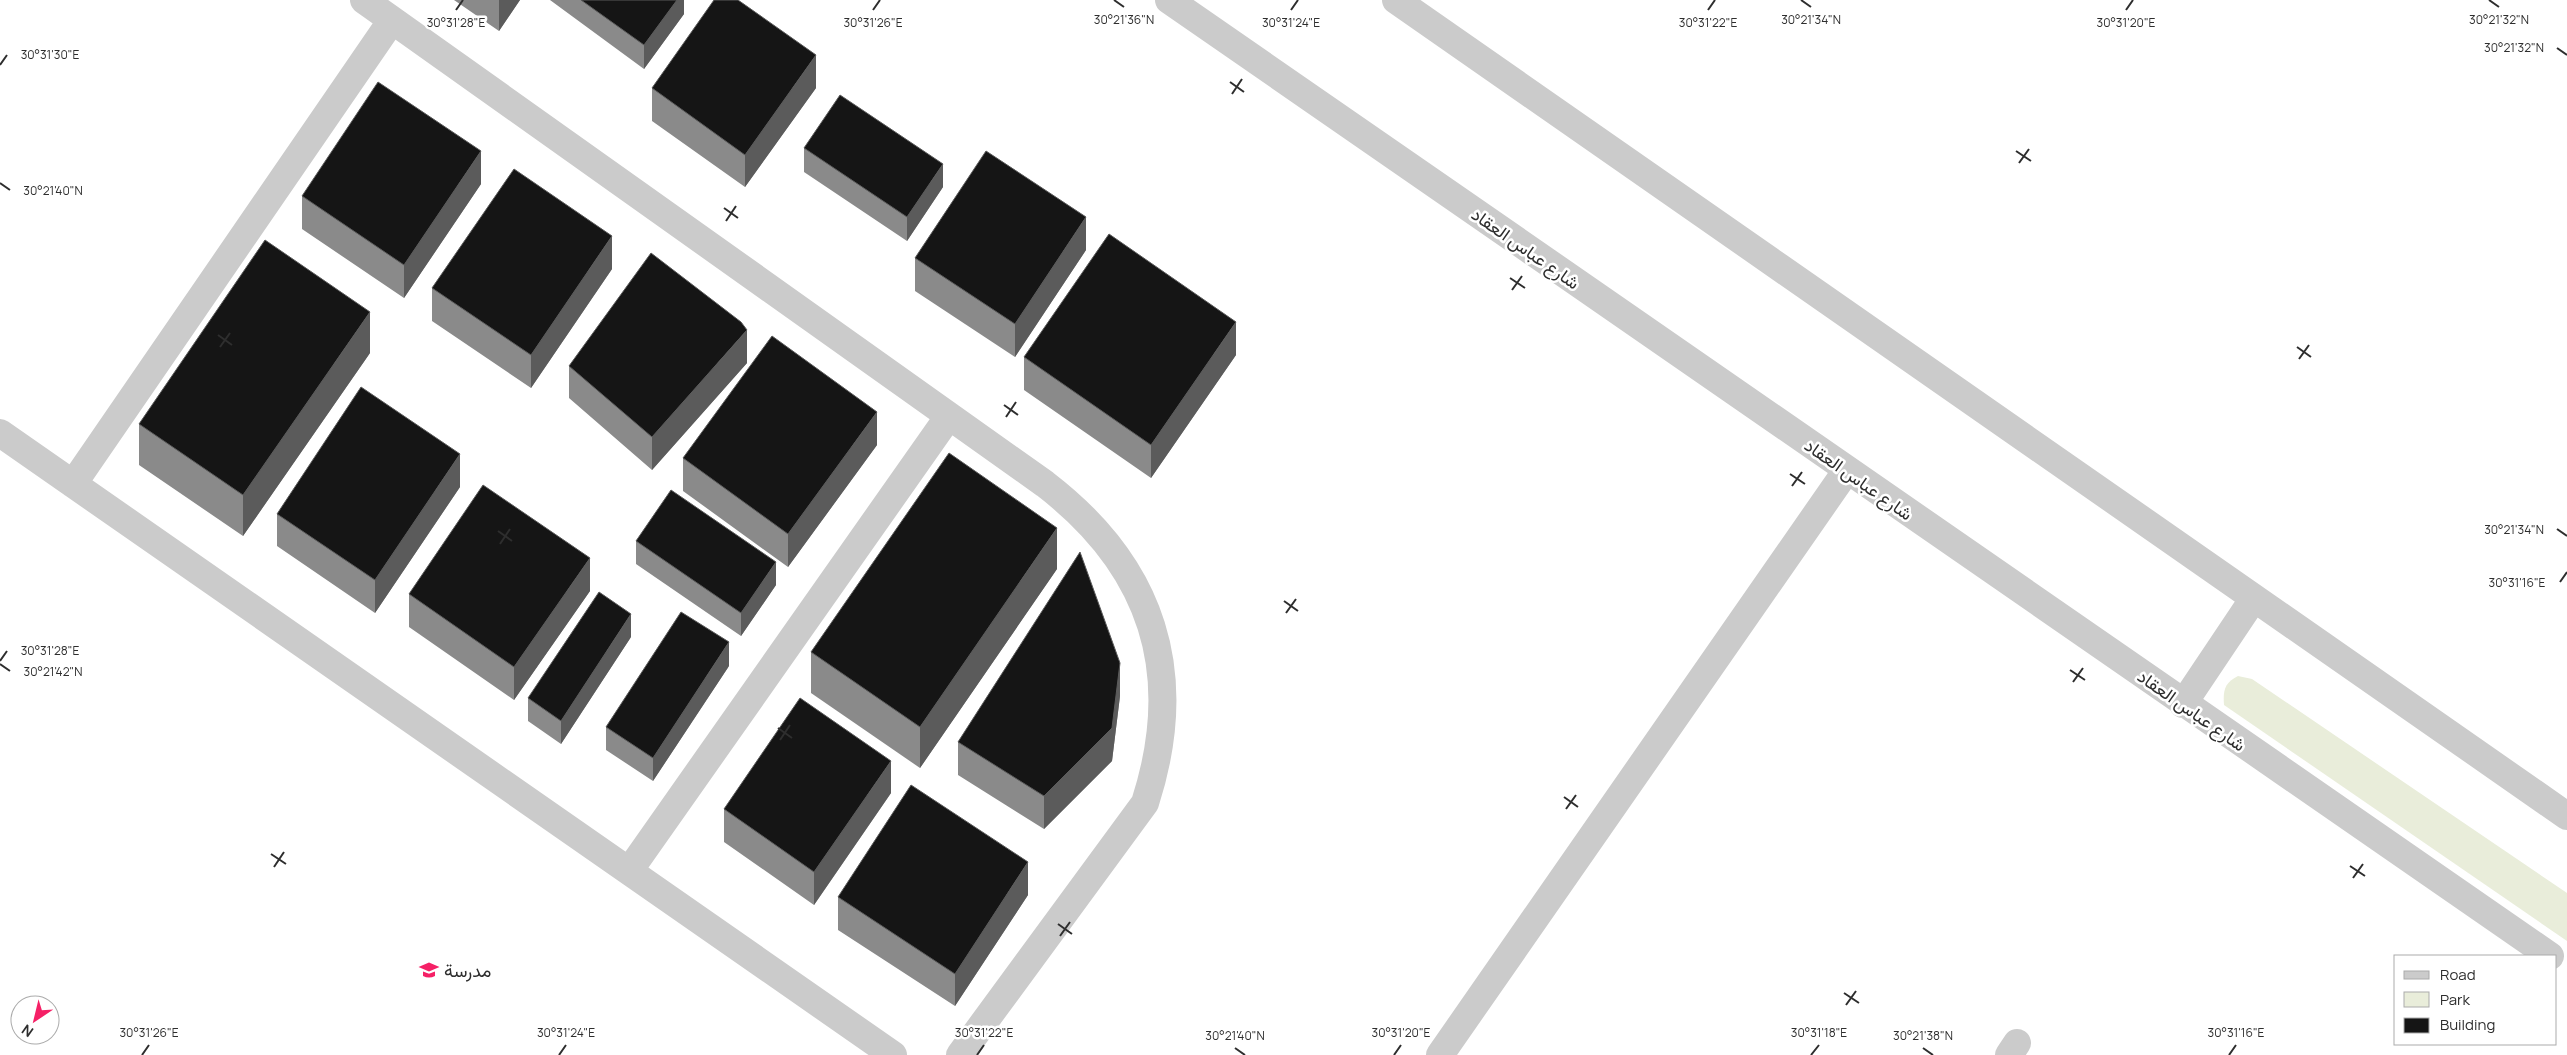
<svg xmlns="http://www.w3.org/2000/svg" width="2567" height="1055" font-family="Manrope,Vazirmatn,sans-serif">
<rect width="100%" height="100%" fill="#fff"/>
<path fill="#e9edda" d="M2238,676l14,3 315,214v48l-343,-236c-1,-14 0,-22 14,-29z"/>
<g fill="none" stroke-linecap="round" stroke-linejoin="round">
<path stroke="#cbcbcb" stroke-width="28" d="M364,0l681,484c108,83 142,189 100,319l-185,252
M0,433l893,622
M73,484l319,-464
M629,871l320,-455
M1440,1055l407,-585
M2009,1055l8,-12"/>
<path stroke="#cbcbcb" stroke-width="28" d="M1169,0l1381,956
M1396,0l1171,816
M2183,704l71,-106"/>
</g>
<path fill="#8a8a8a" d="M454,0h66l-21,31z
M550,0h134v14l-40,55z
M652,88h164l-71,99 -93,-66z
M804,148l139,39 -36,54 -103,-69z
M481,184l-77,114 -102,-69v-33z
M1086,250l-71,107 -100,-66v-33z
M612,269l-81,119 -99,-67v-33z
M370,353l-127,183 -104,-71v-41z
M1236,355l-85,123 -127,-88v-33z
M747,363l-95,107 -83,-72v-32z
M877,445l-89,122 -105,-76v-33z
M460,487l-85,126 -98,-67v-32z
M636,541l140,44 -35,51 -105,-72z
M1057,569l-137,199 -109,-75v-41z
M590,591l-76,109 -105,-73v-33z
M631,637l-70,107 -33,-23v-23z
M729,666l-76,115 -47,-31v-23z
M1120,696l-8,65 -68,68 -86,-54v-33z
M891,793l-77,112 -90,-63v-33z
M1028,895l-73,111 -117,-76v-33z"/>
<path fill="#5b5b5b" d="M499,0h21l-21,31z
M677,0h7v14l-40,55v-24z
M816,55v33l-71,99v-32z
M481,151v33l-77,114v-33z
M943,164v23l-36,54v-24z
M1086,217v33l-71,107v-33z
M612,236v33l-81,119v-33z
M370,312v41l-127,183v-41z
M1236,322v33l-85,123v-33z
M747,330v33l-95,107v-33z
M877,412v33l-89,122v-33z
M460,454v33l-85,126v-33z
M1057,528v41l-137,199v-41z
M590,558v33l-76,109v-33z
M776,562v23l-35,51v-23z
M631,614v23l-70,107v-23z
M729,642v24l-76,115v-23z
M1120,663v33l-8,65 -68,68v-33z
M891,761v32l-77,112v-33z
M1028,862v33l-73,111v-32z"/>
<path fill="#151515" stroke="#5b5b5b" d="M581,0h96l-33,45z
M714,0h24l78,55 -71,100 -93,-67z
M378,82l103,69 -77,114 -102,-69z
M840,95l103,69 -36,53 -103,-69z
M986,151l100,66 -71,107 -100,-66z
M514,169l98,67 -81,119 -99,-67z
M1109,234l127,88 -85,123 -127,-88z
M265,240l105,72 -127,183 -104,-71z
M651,253l90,69 6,8 -95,107 -83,-71z
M772,336l105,76 -89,122 -105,-76z
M361,387l99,67 -85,126 -98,-66z
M949,453l108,75 -137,199 -109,-75z
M483,485l107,73 -76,109 -105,-73z
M671,490l105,72 -35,51 -105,-72z
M1080,552l40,111 -8,65 -68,68 -86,-54z
M599,592l32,22 -70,107 -33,-23z
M681,612l48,30 -76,116 -47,-31z
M800,698l91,63 -77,111 -90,-63z
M911,785l117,77 -73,112 -117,-77z"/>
<path fill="none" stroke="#2e2e2e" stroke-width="2" d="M1114,0l10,7M1801,0l10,7M2489,0l10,7M456,10l7,-10M873,10l7,-10M1291,10l7,-10M1708,10l7,-10M2126,10l7,-10M2557,48l10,7M0,65l7,-10M1230,82l14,10M1232,94l10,-15M2016,151l15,10M2019,163l10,-14M0,183l10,7M724,208l14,10M726,221l10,-15M1510,278l15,10M1512,290l10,-14M218,335l14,10M220,347l10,-14M2297,347l14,10M2299,359l10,-14M1004,405l14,10M1006,417l10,-15M1790,474l15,10M1792,486l10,-14M2557,529l10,7M498,531l14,10M500,544l10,-15M2560,582l7,-10M1284,601l14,10M1286,613l10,-14M0,661l7,-10M0,664l10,7M2070,670l15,10M2073,682l10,-14M778,728l14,10M780,740l10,-15M1564,797l14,10M1566,809l10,-14M271,854l15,10M2350,866l15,10M274,867l10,-15M2353,878l10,-14M1058,924l14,10M1060,936l10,-14M1844,993l15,10M1846,1005l10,-14M1235,1048l10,7M1923,1048l10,7M142,1055l7,-10M559,1055l7,-10M977,1055l7,-10M1394,1055l7,-10M1811,1055l8,-10M2229,1055l7,-10"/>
<defs>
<g id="school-bare" transform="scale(1.5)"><path d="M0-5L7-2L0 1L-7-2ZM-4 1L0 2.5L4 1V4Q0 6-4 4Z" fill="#f52066" stroke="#fff" stroke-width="2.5" paint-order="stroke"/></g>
</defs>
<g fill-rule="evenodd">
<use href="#school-bare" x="429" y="970"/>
</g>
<g text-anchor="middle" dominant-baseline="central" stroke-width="5" stroke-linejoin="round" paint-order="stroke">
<g font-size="18" fill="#2e2e2e" stroke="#fff">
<text transform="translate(1526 248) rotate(35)">شارع عباس العقاد</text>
<text transform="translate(1859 479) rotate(35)">شارع عباس العقاد</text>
<text transform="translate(2192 710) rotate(35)">شارع عباس العقاد</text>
</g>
<g font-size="18" fill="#2e2e2e" stroke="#fff" text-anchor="start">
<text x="444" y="970">مدرسة</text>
</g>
</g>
<g font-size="12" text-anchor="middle" fill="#2e2e2e" stroke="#fff" stroke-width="5" stroke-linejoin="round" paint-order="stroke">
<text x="2499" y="24">30°21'32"N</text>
<text x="1811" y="24">30°21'34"N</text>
<text x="1124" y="24">30°21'36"N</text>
<text x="456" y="27">30°31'28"E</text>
<text x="873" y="27">30°31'26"E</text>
<text x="1291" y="27">30°31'24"E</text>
<text x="1708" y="27">30°31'22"E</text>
<text x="2126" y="27">30°31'20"E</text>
<text x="2514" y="52">30°21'32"N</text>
<text x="50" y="59">30°31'30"E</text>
<text x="53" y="195">30°21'40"N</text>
<text x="2514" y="534">30°21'34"N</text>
<text x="2517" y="587">30°31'16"E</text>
<text x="50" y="655">30°31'28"E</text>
<text x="53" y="676">30°21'42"N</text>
<text x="149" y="1037">30°31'26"E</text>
<text x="566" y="1037">30°31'24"E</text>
<text x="984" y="1037">30°31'22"E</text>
<text x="1401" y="1037">30°31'20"E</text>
<text x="1819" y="1037">30°31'18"E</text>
<text x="2236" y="1037">30°31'16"E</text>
<text x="1235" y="1040">30°21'40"N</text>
<text x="1923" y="1040">30°21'38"N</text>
</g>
<rect x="2394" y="955" width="162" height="90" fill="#ffffff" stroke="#ababab"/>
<rect x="2404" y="971" width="25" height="8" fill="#cbcbcb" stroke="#ababab"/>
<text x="2440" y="980" font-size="15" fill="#2e2e2e">Road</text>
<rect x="2404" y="992" width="25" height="15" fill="#e9edda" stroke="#ababab"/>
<text x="2440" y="1005" font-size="15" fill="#2e2e2e">Park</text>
<rect x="2404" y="1018" width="25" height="15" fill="#151515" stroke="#ababab"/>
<text x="2440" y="1030" font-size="15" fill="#2e2e2e">Building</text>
<g transform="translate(35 1020) rotate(215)"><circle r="24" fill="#ffffff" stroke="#ababab"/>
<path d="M0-4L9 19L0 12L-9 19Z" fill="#f52066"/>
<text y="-8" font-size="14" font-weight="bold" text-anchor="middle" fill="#2e2e2e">N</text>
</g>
</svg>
